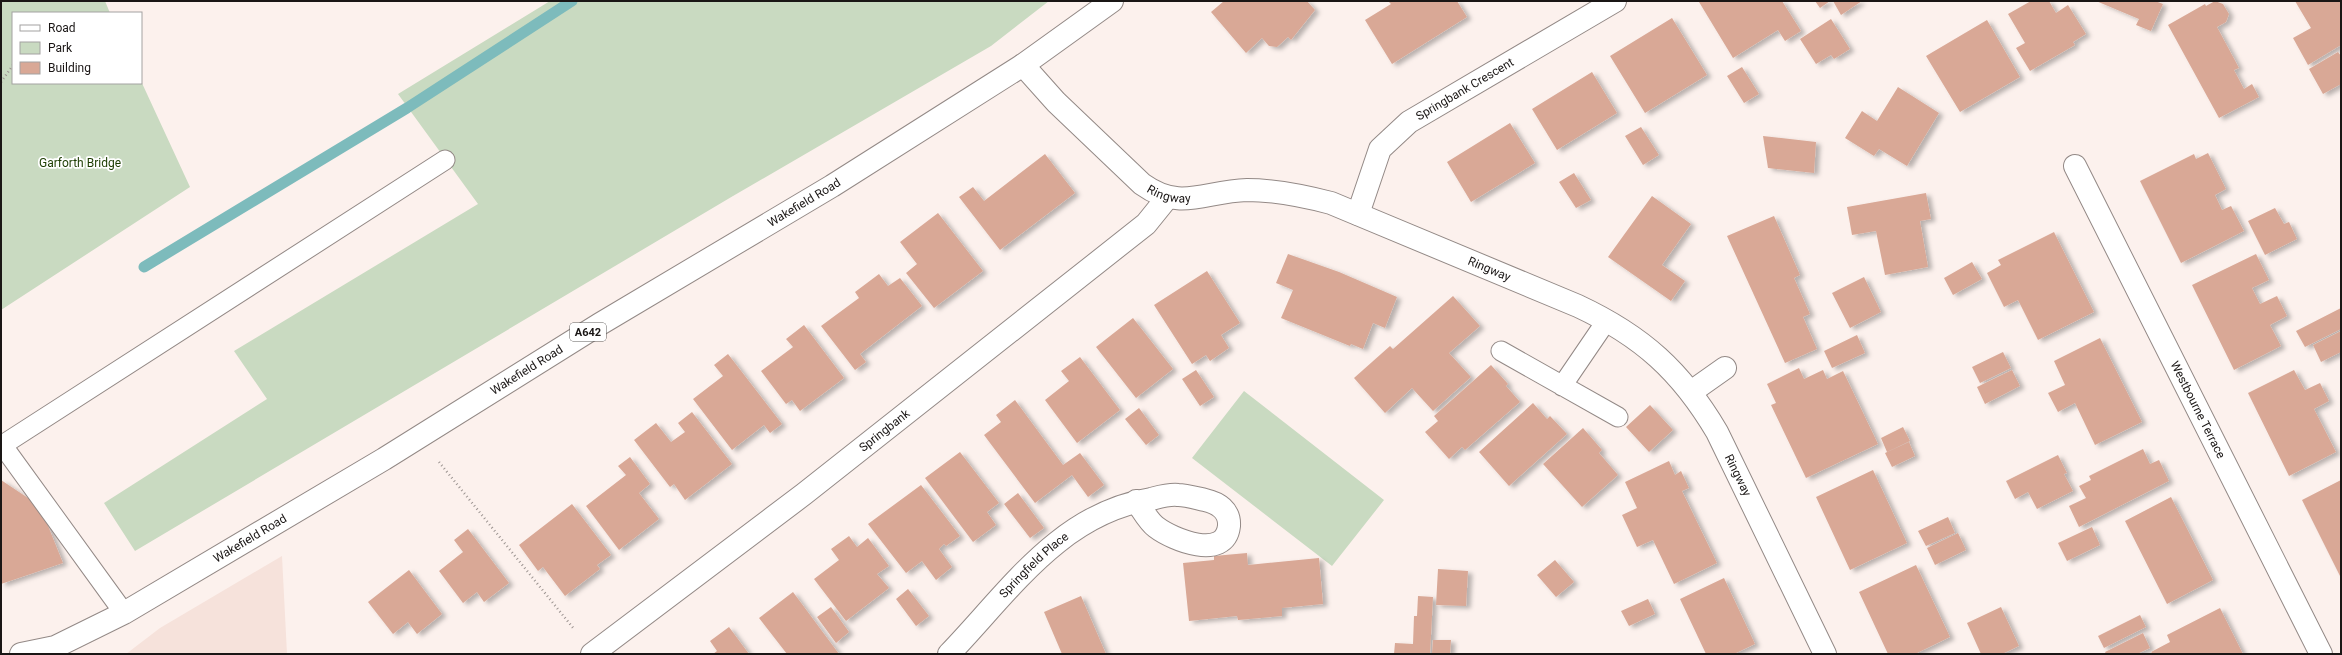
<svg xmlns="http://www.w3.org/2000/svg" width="2342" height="655" font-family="Roboto,sans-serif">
<defs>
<filter id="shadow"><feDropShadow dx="4.5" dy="2.5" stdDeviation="2" flood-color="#0004"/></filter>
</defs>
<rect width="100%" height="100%" fill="#fcf1ed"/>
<path fill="#f6e2db" d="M282,556l5,98h-161l34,-26z"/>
<path fill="#c9dac1" d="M1,1h104l5,12h-97v70h128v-2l49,106 -189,123z
M550,1h499l-58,45 -258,150 -598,355 -31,-48 163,-104 -33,-48 244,-147 -80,-110z
M1244,391l140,109 -52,66 -140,-108z"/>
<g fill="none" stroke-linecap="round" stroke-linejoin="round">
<path stroke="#7dbbbc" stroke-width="11" d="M144,267l263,-159 165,-107"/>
</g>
<path fill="#d9a896" filter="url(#shadow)" d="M1224,1h83l8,9 -24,30 -3,-3 -11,10 -8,-1 -7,-8 -16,15 -35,-41z
M1388,1h69l10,16 -75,47 -27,-44 26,-16z
M1701,1h81l19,30 -16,10 -7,-11 -45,28 -34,-56z
M1815,1h15l-10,7z
M1833,1h29l-21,14z
M2031,1h18l7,12 12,-8 18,29 -13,8 2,3 -45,26 -14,-23 9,-5 -17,-29z
M2096,1h59l8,3 -12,27 -15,-6 3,-6z
M2215,1l8,3 6,10 -3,8 -9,5 22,41 -5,2 10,19 8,-5 7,13 -40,21 -51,-93 37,-21 1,2z
M2295,1h46v44l-33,20 -15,-27 18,-10z
M1672,18l35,57 -62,38 -35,-57z
M1831,19l19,30 -16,10 -3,-4 -15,9 -16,-25z
M1987,20l33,57 -60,35 -34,-56z
M2338,52l3,4v28l-18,10 -14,-25z
M1742,67l17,27 -15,9 -17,-27z
M1592,72l25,41 -60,37 -25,-41z
M1898,87l41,26 -32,53 -28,-17 -5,7 -29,-18 17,-27 15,10z
M1510,123l25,40 -64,39 -24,-40z
M1641,127l18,28 -16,10 -18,-29z
M1763,136l53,6 -2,31 -46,-5z
M2208,153l18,36 -11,6 7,15 9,-4 13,25 -63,32 -41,-82 54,-27 2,5z
M1045,154l30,39 -75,57 -41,-53 14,-10 11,14z
M1574,173l17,27 -15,8 -17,-26z
M1926,193l5,26 -11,2 8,46 -43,8 -9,-44 -24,4 -5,-28z
M1652,196l39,28 -29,41 23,16 -14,20 -63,-44z
M2275,208l9,16 5,-2 8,17 -32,16 -17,-34z
M938,213l45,58 -49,37 -28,-35 11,-9 -17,-22z
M1774,216l26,59 -6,3 16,36 -7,3 14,32 -32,14 -58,-127z
M2054,232l40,80 -56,28 -20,-40 -14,7 -17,-34 14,-8 -3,-5z
M1288,254l51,18 58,25 -12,31 -12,-5 -10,26 -12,-5 -1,2 -69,-28 12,-28 -17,-7z
M2256,254l13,26 -17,8 8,16 17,-8 10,20 -17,9 11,21 -47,24 -42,-85z
M1972,262l10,17 -29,16 -9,-17z
M1207,271l33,52 -19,12 8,13 -19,13 -4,-6 -14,9 -38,-59z
M879,274l9,12 12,-8 22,28 -62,48 6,8 -11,8 -34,-44 38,-28 -4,-6z
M1864,277l17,35 -31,16 -18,-35z
M1453,296l27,30 -31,27 22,24 -38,34 -21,-23 -27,25 -31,-35 36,-32 3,3z
M2341,308v21l-36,18 -9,-16z
M1133,318l40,51 -37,29 -40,-51z
M804,325l40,53 -44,33 -8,-11 -6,4 -25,-33 32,-24 -7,-8z
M2341,331v21l-20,10 -8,-17z
M1857,335l8,18 -33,15 -8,-17z
M2100,338l42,84 -47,23 -20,-42 -17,9 -10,-19 17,-8 -11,-24z
M2003,352l8,16 -31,15 -8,-16z
M728,354l54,70 -12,9 -6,-8 -32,25 -39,-51 30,-23 -9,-11z
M1080,357l40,53 -43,33 -32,-43 24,-19 -8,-10z
M1491,365l17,19 -2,2 14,16 -55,48 -3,-3 -13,12 -24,-27 13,-11 -4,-5z
M1799,368l5,11 19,-9 4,9 16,-8 35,73 -72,34 -35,-73 5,-2 -9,-19z
M1196,370l18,27 -14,9 -18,-27z
M2012,370l8,16 -35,18 -8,-17z
M2294,370l11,20 15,-7 9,18 -15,8 22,43 -47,24 -41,-83z
M1015,400l48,65 17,-12 24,32 -16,12 -16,-22 -37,28 -51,-68 17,-13 -5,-7z
M1533,403l14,16 3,-3 17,18 -58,52 -30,-34z
M1650,405l23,25 -24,22 -23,-25z
M1139,408l20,27 -13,10 -21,-26z
M692,412l40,52 -47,36 -11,-16 -4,3 -36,-47 22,-17 15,19 14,-10 -7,-9z
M1903,427l7,14 -23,11 -6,-14z
M1583,428l19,22 -3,3 19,22 -36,32 -39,-43z
M1909,442l6,14 -23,11 -7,-14z
M2143,449l7,15 9,-4 10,21 -90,46 -10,-21 17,-8 -7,-12 12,-6 -2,-4z
M960,452l39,51 -12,9 9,13 -23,17 -48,-64z
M2058,455l9,18 -3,1 9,17 -36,18 -9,-17 -13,7 -9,-18z
M630,457l20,27 -11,9 20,26 -40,31 -33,-44 40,-31 -8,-9z
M1669,461l6,14 6,-4 8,17 -7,3 35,72 -43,21 -21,-44 -16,7 -15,-32 15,-7 -12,-26z
M1873,470l34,73 -57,27 -34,-73z
M1,480l39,26 23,57 -62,21z
M2341,480v98l-39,-78z
M921,485l39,51 -14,10 -2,-2 -5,5 13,18 -16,13 -14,-19 -16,12 -38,-49z
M1018,493l26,35 -14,10 -26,-34z
M2171,497l42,83 -46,24 -42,-83z
M572,504l39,51 -14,10 3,4 -35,27 -22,-29 -5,4 -19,-26z
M1948,517l7,16 -29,13 -8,-15z
M2092,527l8,18 -33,16 -9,-18z
M468,529l41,54 -25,19 -7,-10 -14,11 -24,-32 24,-19 -9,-12z
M1958,533l8,17 -31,15 -8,-17z
M849,536l8,11 11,-9 21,28 -12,8 12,14 -43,33 -32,-42 25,-19 -8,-11z
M1247,553l1,12 71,-7 4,46 -41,4v8l-44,4 -1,-4 -48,5 -6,-58 31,-3v-4z
M1555,560l19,22 -18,15 -19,-22z
M1916,565l34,72 -35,17h-27l-29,-62z
M1438,569l30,2 -2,35 -30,-1z
M409,570l33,44 -25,20 -9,-12 -15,12 -25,-32z
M1724,578l31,66 -21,10h-28l-26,-55z
M908,589l21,27 -13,10 -20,-27z
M793,592l46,62h-52l-28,-36z
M1081,596l25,58h-44l-18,-42z
M1418,596l15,1 -3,57h-36l1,-11 18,1 1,-28h3z
M1648,599l7,15 -26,12 -8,-15z
M831,607l18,25 -13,11 -19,-26z
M2001,607l18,39 -17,8h-21l-14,-31z
M2220,608l23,46h-90l-2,-2 19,-10 -3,-7z
M2140,615l6,12 -42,21 -6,-12z
M729,627l20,27h-36l4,-3 -7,-10z
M2143,633l7,15 -13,6h-31l-1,-2z
M1433,640h18l-1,14h-18z"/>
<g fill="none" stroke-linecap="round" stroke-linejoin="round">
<g stroke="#938986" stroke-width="21">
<path id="lane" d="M1501,351l117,66
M1562,386l45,-66
M1,446l444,-286
M3,446l121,167"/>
</g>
<g stroke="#938986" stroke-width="24">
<g id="street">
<path id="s1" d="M1023,65l33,37 86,82c39,28 62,7 105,6 29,0 57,6 84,13l247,103c64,30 103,65 139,126l108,222"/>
<path id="s2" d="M2075,166l246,488"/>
<path id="s3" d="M1358,214l22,-65 29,-27 206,-121"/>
<path d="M1691,392l34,-24"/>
<path id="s4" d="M592,654l212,-160 342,-270 21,-26"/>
<path id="s5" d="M949,654c59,-61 111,-141 202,-155 8,-2 18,-5 27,-4 8,0 18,3 27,5 13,3 25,10 24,26 -4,35 -56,14 -73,1 -8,-6 -14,-18 -20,-26"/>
</g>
</g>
<g stroke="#938986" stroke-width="24">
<g id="primary">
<path id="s6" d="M21,654l34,-7 69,-34 260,-154 216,-135 232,-138 191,-121 89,-64"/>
</g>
</g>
<path stroke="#9c9491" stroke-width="2.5" stroke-dasharray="1 3" stroke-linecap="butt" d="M1,82l12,-17
M439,462l135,167"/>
<use href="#lane" stroke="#fff" stroke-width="19"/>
<use href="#street" stroke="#fff" stroke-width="22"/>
<use href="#primary" stroke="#fff" stroke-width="22"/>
</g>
<g text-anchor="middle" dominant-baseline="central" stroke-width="3.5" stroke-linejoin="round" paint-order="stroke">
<rect fill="#fff" stroke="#5f5c5b" stroke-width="1" x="570" y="323" width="36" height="18" rx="3"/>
<g font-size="11" font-weight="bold" fill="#1a1615">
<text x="588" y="332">A642</text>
</g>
<g font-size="12" fill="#1a1615" stroke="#fff">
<text stroke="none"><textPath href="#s3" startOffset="173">Springbank Crescent</textPath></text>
<text stroke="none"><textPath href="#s1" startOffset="198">Ringway</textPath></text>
<text stroke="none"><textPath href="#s6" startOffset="906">Wakefield Road</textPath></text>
<text stroke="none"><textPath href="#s1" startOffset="534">Ringway</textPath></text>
<text stroke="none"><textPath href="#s6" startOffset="582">Wakefield Road</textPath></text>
<text stroke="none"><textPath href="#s2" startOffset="273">Westbourne Terrace</textPath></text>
<text stroke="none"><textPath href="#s4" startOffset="368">Springbank</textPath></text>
<text stroke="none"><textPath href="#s1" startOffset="869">Ringway</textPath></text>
<text stroke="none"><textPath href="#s6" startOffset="258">Wakefield Road</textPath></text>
<text stroke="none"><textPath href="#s5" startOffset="123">Springfield Place</textPath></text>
</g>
<g font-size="12" fill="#1b3c00" stroke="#fff">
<text x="80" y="163">Garforth Bridge</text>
</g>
</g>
<rect width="2342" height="655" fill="none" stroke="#1a1615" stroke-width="4"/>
<rect x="12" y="12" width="130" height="72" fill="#ffffff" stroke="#a3a2a1"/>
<rect x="20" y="25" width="20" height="6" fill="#ffffff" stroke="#a3a2a1"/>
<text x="48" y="32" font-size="12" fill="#1a1615">Road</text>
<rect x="20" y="42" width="20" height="12" fill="#c9dac1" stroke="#a3a2a1"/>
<text x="48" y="52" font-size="12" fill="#1a1615">Park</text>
<rect x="20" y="62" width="20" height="12" fill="#d9a896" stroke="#a3a2a1"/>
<text x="48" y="72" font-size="12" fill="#1a1615">Building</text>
</svg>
